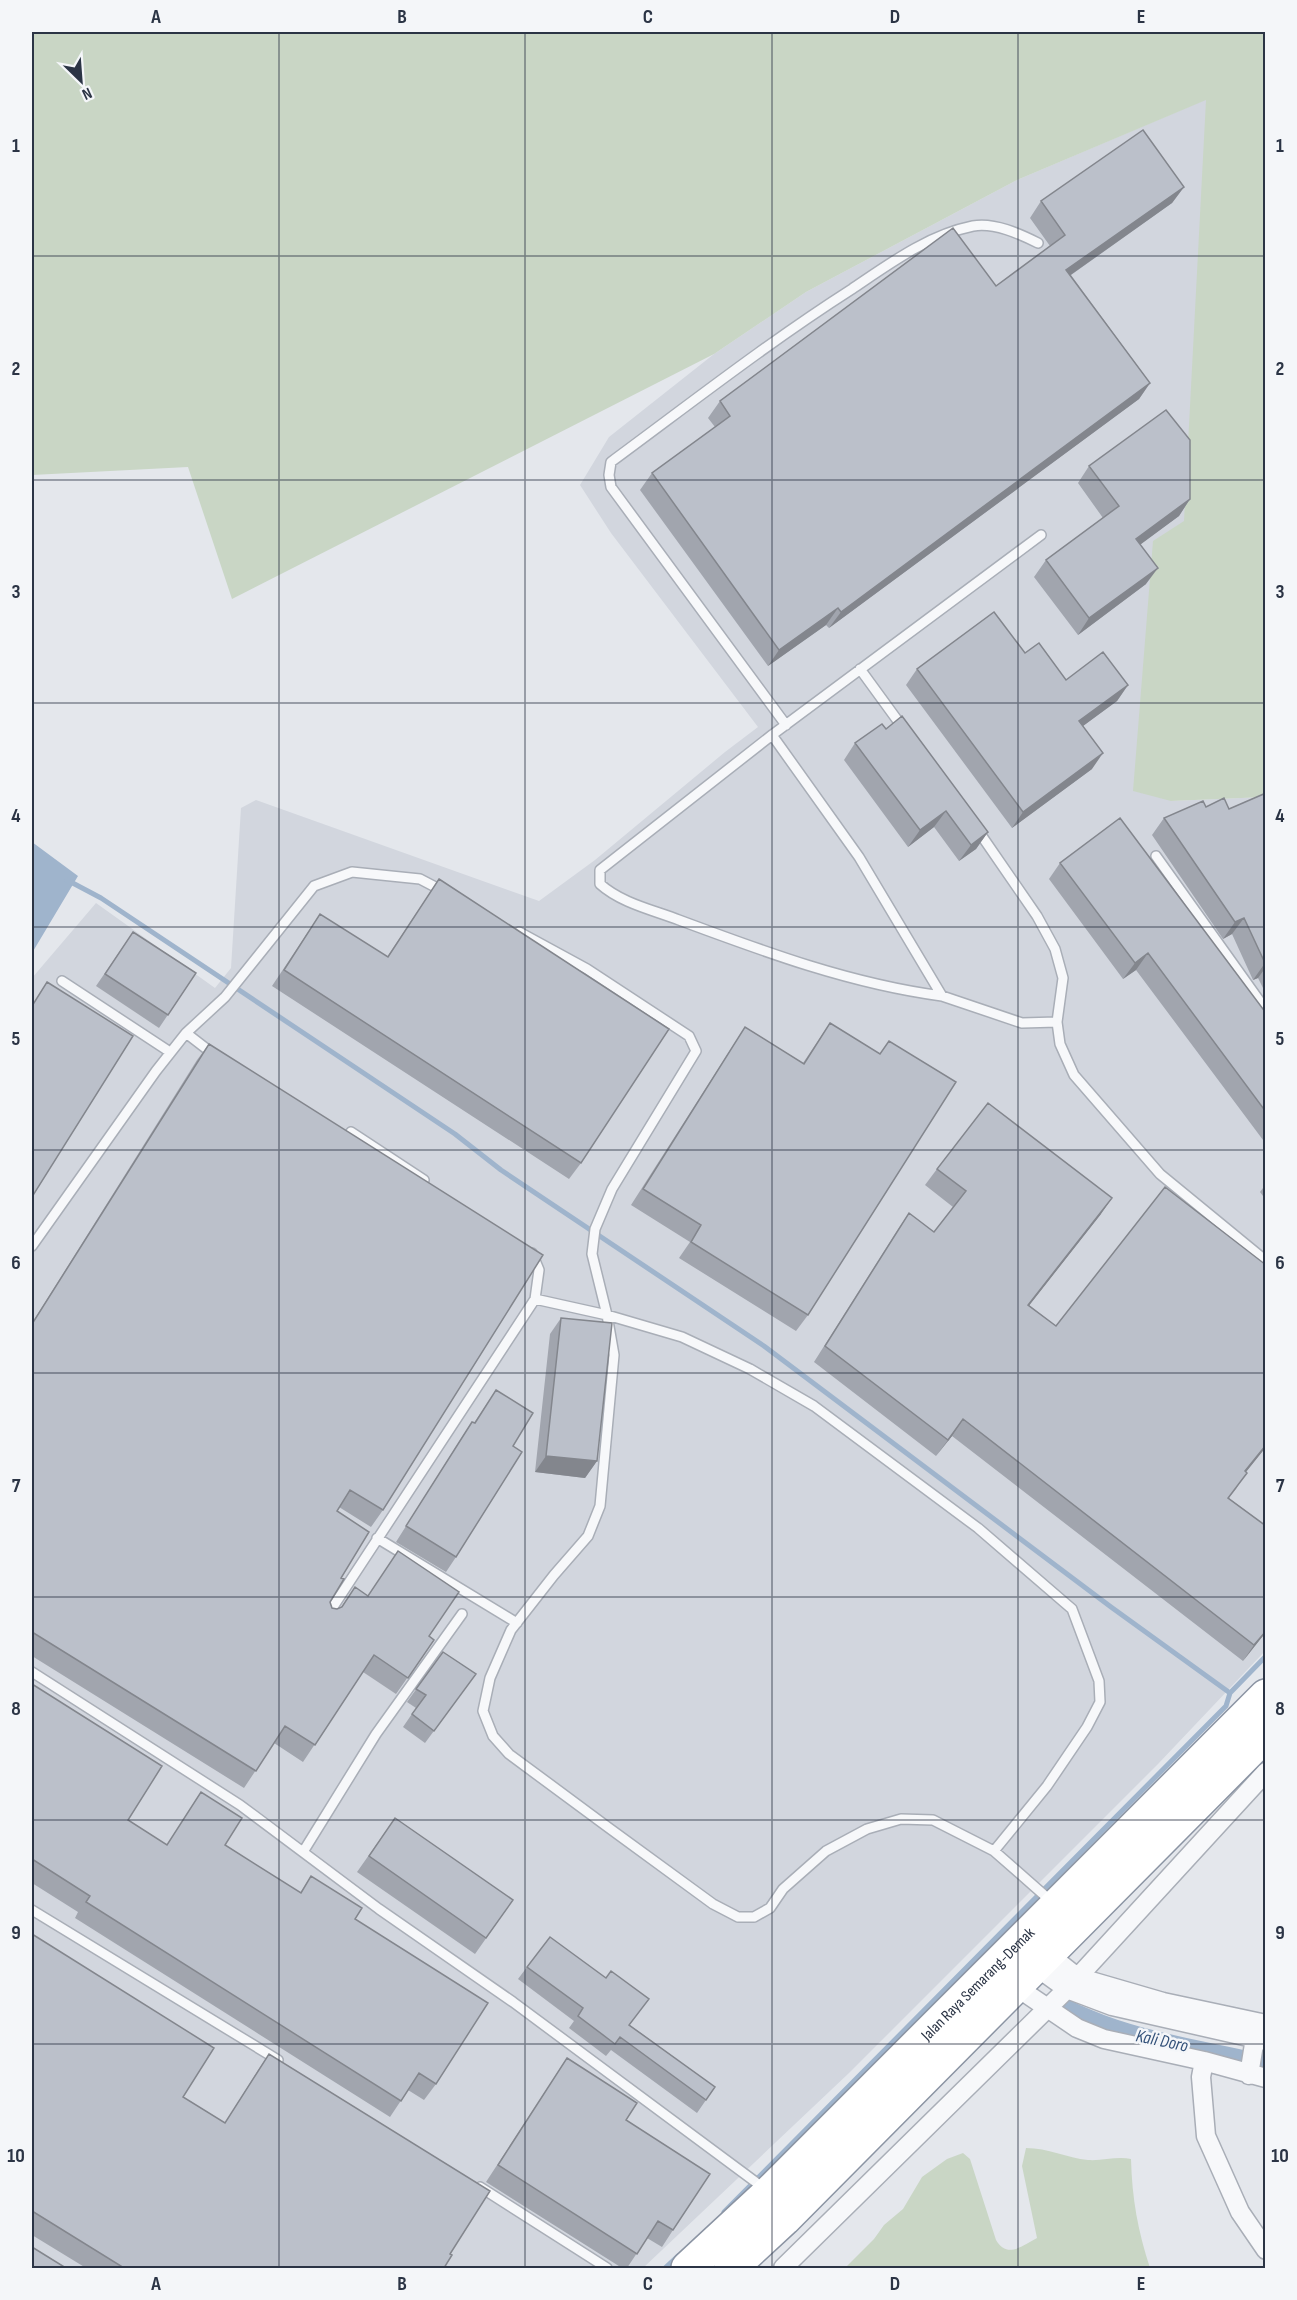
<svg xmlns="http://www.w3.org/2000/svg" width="1297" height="2300" font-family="'Sofia Sans Condensed',sans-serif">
<rect width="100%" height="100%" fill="#e4e7ec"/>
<path fill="#d2d6de" d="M1207,99l-36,702 94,-4v854l-107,113 -309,309 -206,195h-611v-1290l64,-75 119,85 16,-20 10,-160 15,-8 283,101 56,-41 130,-108 33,-25 -147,-194 -31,-48 29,-48 105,-83 92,-62 211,-112z"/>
<path fill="#c9d6c5" d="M32,32h1233v765l-94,4 -38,-10 20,-250 31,-20 22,-421 -189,80 -211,112 -92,62 -482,245 -44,-132 -156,8z
M1026,2148c22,0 41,10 62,12 15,1 29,-4 43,-1 1,40 7,72 19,109h-305l29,-29 10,-14 19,-16 19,-32 25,-18 16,-6 7,6 26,81c11,19 26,6 41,-2l-15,-72z"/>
<path fill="#9fb4cc" d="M32,842l46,34 -46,77z
M1068,1999c61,32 131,40 197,56v16l-187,-47 -16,-16z"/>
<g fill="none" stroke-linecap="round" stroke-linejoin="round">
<path stroke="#9fb4cc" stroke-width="5" d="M67,880l34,18 354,236 46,36 263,176 347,261 119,86
M724,2212l502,-506 4,-13 36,-37
M665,2268l13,-12"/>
<g stroke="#a9aeb7" stroke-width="12">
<path id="lane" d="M860,669l43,59
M786,725l-175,-238 -2,-12 2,-13c80,-59 158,-120 241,-173 37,-25 76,-54 121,-63 21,-4 47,8 65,17
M772,735l87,122 83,139 80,27 35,-1
M977,829l60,87 18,33 8,29 -6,44 3,22 14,31 86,99 106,87
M1156,856l110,154
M519,932l68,37 102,67 7,15 -84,138 -17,40 -3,25 15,61 7,40 -14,151 -12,30 -34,39 -43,55 -21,48 -7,33 10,25 16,18 100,74 104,76 25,13h16l16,-9 13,-19 43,-38 41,-22 34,-10 32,1 61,31 58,51
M62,981l108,71
M942,996c-91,-12 -177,-44 -263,-76 -26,-10 -58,-17 -79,-36v-14l172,-135 269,-200
M186,1033l39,-36 89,-111 38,-14 68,7 23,12
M351,1132l73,48
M32,1246l124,-175 30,-38 22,17
M535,1299l72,16 75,22 68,32 64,37 164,122 94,81 27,72 1,21 -13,25 -40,59 -53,65
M377,1538l140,85
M327,1616l208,-317 4,-29 -7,-17
M32,1672l208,133 139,104 134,93 252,187
M303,1852l73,-118 86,-120
M32,1910l246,150
M480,2187l127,81"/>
</g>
<g stroke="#a9aeb7" stroke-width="21">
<path id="street" d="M1048,1954l29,23 86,25 103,22
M1035,1966l32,23 45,17 154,35
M1015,1986l62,42 27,11 100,22 -3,16 5,59 34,76 26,38
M1204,2061l62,17
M1249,2075l6,-37
M783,2268l284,-279 199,-217"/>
</g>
<g stroke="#8b94a3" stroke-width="36">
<g id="highway">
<path id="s1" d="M688,2268l82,-76 496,-496"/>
<path d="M731,2268l53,-49 482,-485"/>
</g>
</g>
<use href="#lane" stroke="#f7f8fa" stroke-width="9"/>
<use href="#street" stroke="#f7f8fa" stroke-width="18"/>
<use href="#highway" stroke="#fff" stroke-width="33"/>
</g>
<path fill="#a1a5ae" d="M1184,187l-12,16 -101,72 79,108 -11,16 -310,229 -3,-3 -58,41 -128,-176 12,-17 63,-46 -7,-9 12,-17 276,-115 54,-40 -20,-28 11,-17z
M1089,466l101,33 -11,17 -39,28 6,40 -68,51 -44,-58 12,-17 57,-42 -25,-35z
M917,669l149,11 62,5 -11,16 -34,25 9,43 -80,59 -106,-143z
M886,729l102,103 -12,17 -17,12 -25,-34 -26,20 -64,-87 11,-17z
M1266,793v201l-8,-16 -5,2 -21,-46 -9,5 -71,-104 12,-17 42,-11 23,2z
M1060,863l206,150v131l-130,-174 -13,9 -74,-100z
M439,879l142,284 -12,16 -297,-193 48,-72 67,43z
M133,932l63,41 -37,55 -63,-42z
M830,1023l50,31 9,-13 -81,274 -12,16 -117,-73 11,-16 -59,-37 103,-161 11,-17 58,36z
M209,1044l174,466 -12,17 -32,-20 -2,4 4,67 -11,24 2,6 5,1 4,-2 14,-20 79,53 -38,54 -33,-22 -60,90 -29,-19 -30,45 -212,-132v-333l165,-263z
M937,1169l164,45 -72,91 27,21 210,-61v182l-20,25 -10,17 -7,9 37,28v106l-23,29 -291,-225 -16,20 -122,-94 84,-133 11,-16 25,19 19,-25 -28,-22z
M1266,1184v16l-6,-8z
M561,1318l36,143 -12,17 -50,-6 15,-138z
M496,1390l17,56 -57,111 -10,15 -50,-30 66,-105 10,-15 2,1z
M443,1652l33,22 -51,69 -22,-16 13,-19 -9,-6z
M32,1684l96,136 39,25 34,-53 24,53 75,48 11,-17 44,43 81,165 -12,16 -16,-10 -18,27 -315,-199 3,-6 -46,-29z
M395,1818l118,82 -38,54 -118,-82z
M32,1934l151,163 42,26 33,-53 11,-16 181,200 -6,14h-358l-54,-33z
M527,1967l103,58 85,62 -18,26 -86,-63 -5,6 -37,-28 5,-7 -56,-42z
M567,2058l59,62 47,110 -11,17 -15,-9 -20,30h-5l-136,-86z"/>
<path fill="#83868d" d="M1184,187l-12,16 -117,83 11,-16z
M1150,383l-11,16 -310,229 12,-16z
M1190,499l-11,17 -54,40 11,-17z
M1158,568l-12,16 -68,51 11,-17z
M838,608l-12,17 -58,41 11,-16z
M1128,685l-11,16 -49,36 11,-16z
M1103,753l-11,16 -80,59 11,-16z
M946,811l-12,16 -26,20 12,-17z
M988,832l-12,17 -17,12 12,-16z
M1244,918l-12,16 -9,5 12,-17z
M1148,953l-12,17 -13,9 12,-16z
M1265,963h1v4l-8,11 -5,2z
M1112,1198l-11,16 -84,107 11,-16z
M963,1419l-11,17 -16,20 12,-16z
M1266,1445v2l-33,41 12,-17z
M546,1456l51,5 -12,17 -50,-6z
M1266,1631v1l-23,29 11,-16z"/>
<path fill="#bbc0ca" stroke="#83868d" stroke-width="1.5" d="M1143,130l41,57 -118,83 84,113 -309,229 -3,-4 -59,42 -127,-177 78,-57 -10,-15 233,-173 43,58 69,-51 -24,-34z
M1166,410l24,30v59l-54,40 22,29 -69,50 -43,-58 73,-54 -30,-40z
M994,612l31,41 14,-10 27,37 37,-28 25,33 -49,36 24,32 -80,59 -106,-143z
M902,716l86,116 -17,13 -25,-34 -26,19 -65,-87 27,-19 4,5z
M1266,793v170h-1l-21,-45 -9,4 -71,-104 39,-17 3,6 18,-9 5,11z
M1120,818l146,195v99l-118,-159 -13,10 -75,-100z
M439,879l230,150 -88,134 -297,-193 36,-56 68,43z
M133,932l63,41 -28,42 -63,-41z
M47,982l86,54 -101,161v-191z
M830,1023l50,31 9,-13 67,41 -148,233 -117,-73 10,-17 -58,-36 102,-162 59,37z
M209,1044l334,211 -160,255 -33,-20 -13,21 32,21 -28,46 3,1 -14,23 2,6 5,1 5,-2 13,-20 13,9 30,-45 61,41 -30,44 5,4 -26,38 -34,-23 -59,90 -30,-19 -29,45 -224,-139v-308z
M988,1103l124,95 -84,107 28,21 109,-139 101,78v180l-21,26 2,2 -19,25 38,28v105l-12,14 -291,-226 -15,21 -123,-94 84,-133 25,19 32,-41 -29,-22z
M561,1318l51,5 -15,138 -51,-5z
M496,1390l37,23 -20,33 9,6 -66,105 -50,-31 66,-104 3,1z
M443,1652l33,22 -42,57 -22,-17 14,-19 -10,-6z
M32,1684l130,82 -34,54 39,25 34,-53 41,26 -17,27 76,48 10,-17 51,32 -7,11 133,84 -52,81 -17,-11 -18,28 -315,-199 4,-6 -58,-37z
M395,1818l118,82 -27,38 -117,-82z
M32,1934l182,114 -31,49 42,26 44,-69 221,137 -40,63 2,1 -8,13h-320l-92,-57z
M550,1937l56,41 5,-7 38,28 -20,26 86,62 -9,13 -86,-63 -5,7 -37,-28 5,-8 -56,-41z
M567,2058l70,45 -11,17 84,54 -37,56 -15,-9 -21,33 -139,-89z
M32,2247l34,21h-34z"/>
<path fill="none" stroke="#2b3445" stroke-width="1.5" stroke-opacity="0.55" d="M279,32v2236M525,32v2236M772,32v2236M1018,32v2236M32,256h1234M32,480h1234M32,703h1234M32,927h1234M32,1150h1234M32,1373h1234M32,1597h1234M32,1820h1234M32,2044h1234"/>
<g text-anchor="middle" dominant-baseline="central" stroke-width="5" stroke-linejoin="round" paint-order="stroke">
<g font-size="16" fill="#2b3445" stroke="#f4f6f9">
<text stroke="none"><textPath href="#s1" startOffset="406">Jalan Raya Semarang-Demak</textPath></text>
</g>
<g font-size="18" font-style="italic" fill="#34527a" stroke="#f4f6f9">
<text transform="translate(1162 2041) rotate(12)">Kali Doro</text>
</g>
</g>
<rect width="1297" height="2300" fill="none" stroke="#f4f6f9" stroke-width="66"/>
<g transform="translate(81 81) rotate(155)" stroke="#f4f6f9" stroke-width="4.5" paint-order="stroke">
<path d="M0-4.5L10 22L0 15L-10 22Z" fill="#2b3445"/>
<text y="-9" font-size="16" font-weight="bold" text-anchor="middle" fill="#2b3445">N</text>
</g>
<rect x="33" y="33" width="1231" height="2234" fill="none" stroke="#2b3445" stroke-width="2"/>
<g font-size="20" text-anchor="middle" font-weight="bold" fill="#2b3445">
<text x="156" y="23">A</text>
<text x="402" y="23">B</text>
<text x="648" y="23">C</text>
<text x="895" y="23">D</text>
<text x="1141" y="23">E</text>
<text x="16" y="152">1</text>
<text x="1280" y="152">1</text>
<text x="16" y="375">2</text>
<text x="1280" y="375">2</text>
<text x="16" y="598">3</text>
<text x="1280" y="598">3</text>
<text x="16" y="822">4</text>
<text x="1280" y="822">4</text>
<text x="16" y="1045">5</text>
<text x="1280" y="1045">5</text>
<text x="16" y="1269">6</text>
<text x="1280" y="1269">6</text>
<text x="16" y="1492">7</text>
<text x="1280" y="1492">7</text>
<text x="16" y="1715">8</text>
<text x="1280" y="1715">8</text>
<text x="16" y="1939">9</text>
<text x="1280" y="1939">9</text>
<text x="16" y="2162">10</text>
<text x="1280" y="2162">10</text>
<text x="156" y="2290">A</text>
<text x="402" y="2290">B</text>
<text x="648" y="2290">C</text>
<text x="895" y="2290">D</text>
<text x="1141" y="2290">E</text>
</g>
</svg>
